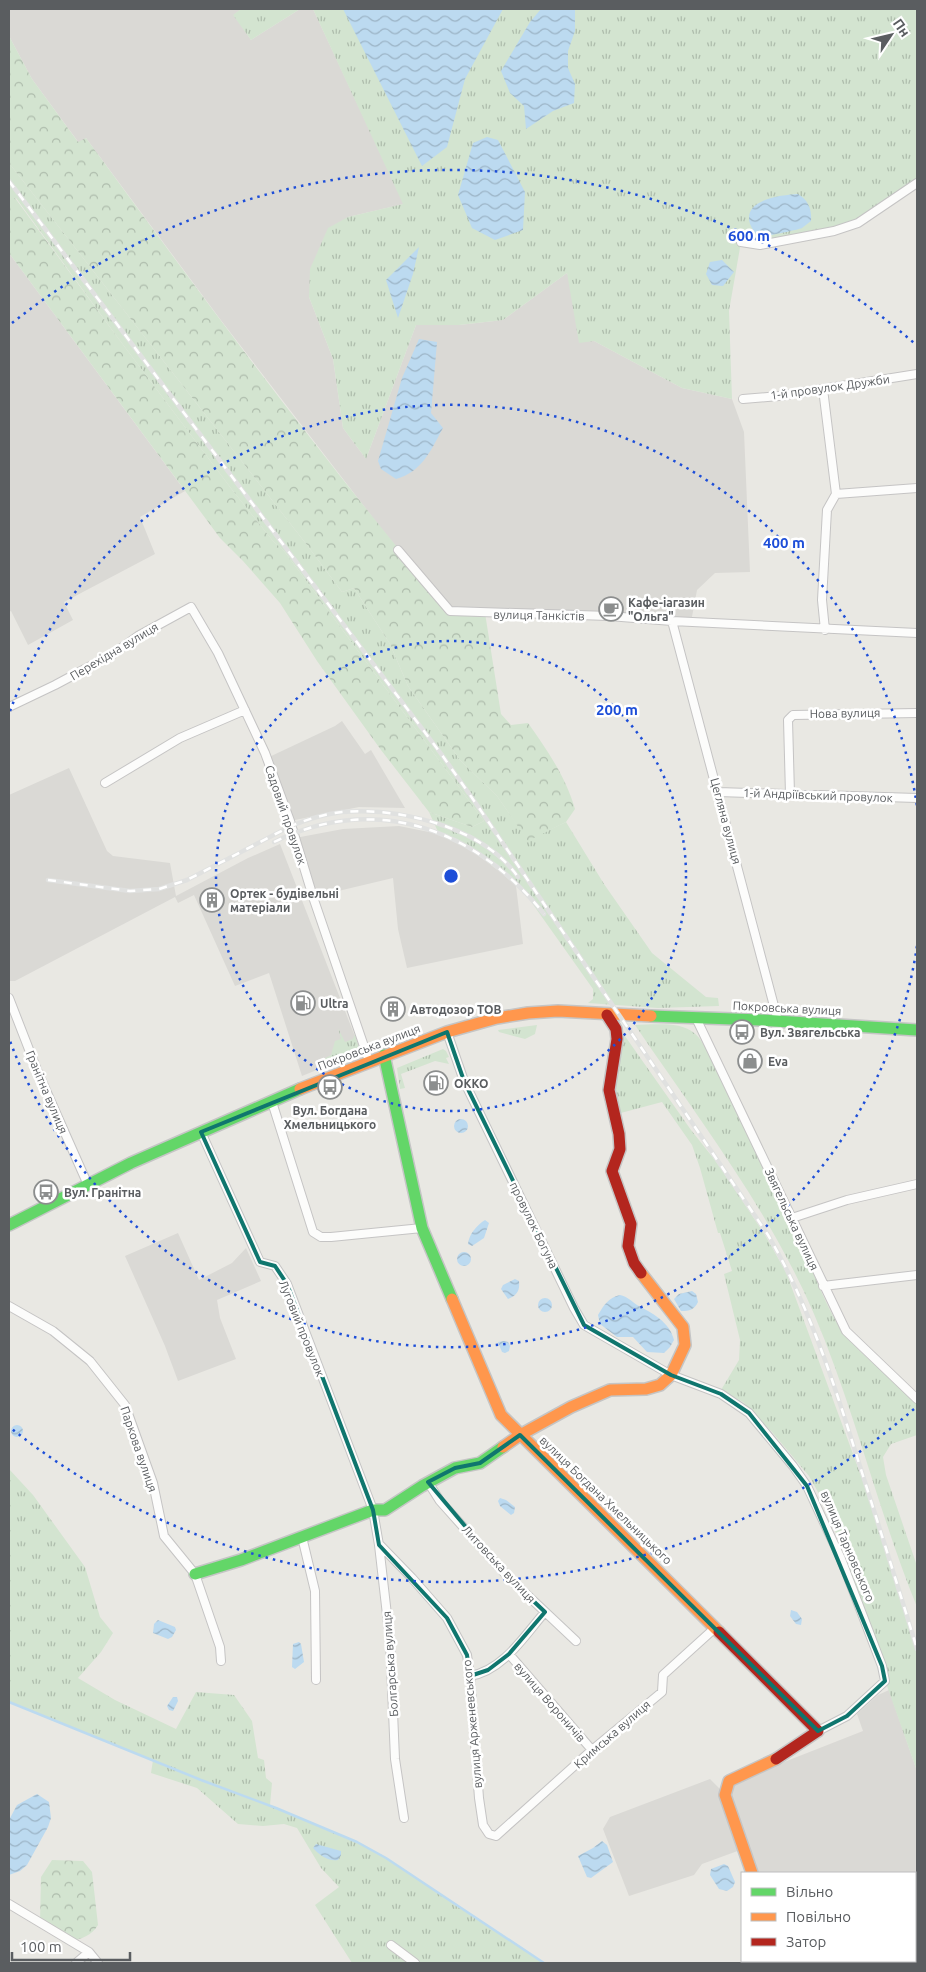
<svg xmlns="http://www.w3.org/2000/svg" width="926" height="1972" font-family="Ubuntu,sans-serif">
<defs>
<pattern id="grass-tufts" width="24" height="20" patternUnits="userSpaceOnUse" patternTransform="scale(1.25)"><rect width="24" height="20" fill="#d3e4d0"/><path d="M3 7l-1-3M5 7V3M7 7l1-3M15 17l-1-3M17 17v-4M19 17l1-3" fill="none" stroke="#aebcac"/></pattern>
<pattern id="forest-crowns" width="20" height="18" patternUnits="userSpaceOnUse" patternTransform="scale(1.25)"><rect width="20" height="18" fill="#d3e4d0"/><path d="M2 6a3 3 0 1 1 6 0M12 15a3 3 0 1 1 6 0" fill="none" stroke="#aebcac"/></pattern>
<pattern id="water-waves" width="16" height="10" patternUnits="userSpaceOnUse" patternTransform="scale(1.25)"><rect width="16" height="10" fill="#bcdaf0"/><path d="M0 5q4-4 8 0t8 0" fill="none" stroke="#9cb4c6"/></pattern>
</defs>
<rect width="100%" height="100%" fill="#e9e8e3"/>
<path fill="#dad9d5" d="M9,9h232l-7,6 17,25 49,-31h13l91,195 -56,13 -39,80 24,62 10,69 23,31 50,-134h43l44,-5 64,-47 27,68 88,47 50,11 12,33 6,140 -35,1 -18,17 -6,32 -241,-11 -70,-84 -160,-208 -134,-181 -7,5 -47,-64 -23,-43z
M9,253l176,238 -45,26 15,37 -91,48 9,18 -45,25 -17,-34 -2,1z
M342,721l23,33 6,-4 34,58 -46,-1 -69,14 -23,-63 68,-32z
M69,768l38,83 6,5 57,7 6,33 72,-38 32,-14 81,208 -59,24 -33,-103 -34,13 -41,-91 -16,8 -3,-6 -160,84h-6v-186z
M399,826l40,8 32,16 32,24 13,12 7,58 -116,24 -9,-39 -5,-51 -80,19 -18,-59 48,-9z
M178,1233l21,47 33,-17 14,-15 15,33 -44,19 3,18 16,41 -58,22 -13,-35 -40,-90z
M889,1690l28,81v192h-135l-1,-2h134v-88h-163l-9,-24 -41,15 -8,11 -65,21 -26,-67 7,-12 100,-38 15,15 4,-13 50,-17 84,-33 -6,-17 21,-19z"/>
<path fill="url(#grass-tufts)" d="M241,9h59l-49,31 -18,-25z
M313,9h604v174l-59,40 -98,22 -19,-3 -12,69 3,88 -50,-11 -88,-47 -15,2 -12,-70 -64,47 -44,5h-43l-50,134 -23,-31 -10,-69 -24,-62 1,-28 18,-41 20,-11 55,-13z
M9,163l298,382 35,47 12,-4 36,56 18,42 52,74 37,36 31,44 38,-18 38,62 48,69 54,44 12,1 1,8 -61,2 -70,-5 5,-4v-10l-66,-93 -26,-24 -30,-22 -32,-16 -10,-22 43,15 12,-6 -200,-270 -11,-10 -40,-50 -118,-157 -99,-136h-7z
M537,1025l-2,9 -10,5 -26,-7 -1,-2z
M635,1025c17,0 45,-4 59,8 7,5 11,15 16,23 30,64 61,128 92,192 14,28 23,59 42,85 20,27 51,45 73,71v31l-26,9 -8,13 3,18 31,91v41c-39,-96 -62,-197 -103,-293 -44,-103 -116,-196 -179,-289z
M338,1028l7,14 8,-3 2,-5 5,18 -8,4 -8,-1 -25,11 1,-5 11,-6 4,-14 6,-2z
M620,1029l71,101 27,34 47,71 21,37 81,220 50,162v117l-30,-85 -1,-13 -10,-32 -31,-86 -22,-54 -14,-25 -37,-44 -29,-30 -22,-12 18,-30 1,-20 -16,-66 8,-3 -12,-38h-2l-18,-65 -8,-23 -30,-43 -45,12 -5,-33z
M443,1049l3,2 3,6 -3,1 3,6 -14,-3 -34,13 4,14 -5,1 -3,-21z
M9,1469l24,26 52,72 15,50 13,16 -12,19 -23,26 37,22 61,29 20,-37 38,3 18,26 6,37 6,2 2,18 6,5 -2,22 87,37 29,16 158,105h-192l-37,-58 24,-18 -18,-19 -24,-40 -13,-4 -21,2 -25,-2 -41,-36 -46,-15 2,-13 -144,-58z"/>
<path fill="url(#forest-crowns)" d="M9,36l23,43 46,63 8,-4c117,160 236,321 364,473l35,2 16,101 10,11 17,-2c19,27 38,54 47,86l-9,13 -38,19 -31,-45 -37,-36 -52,-74 -18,-42 -36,-56 -12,4 -35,-47 -298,-382z
M9,198h6l100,136 118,157 40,50 11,10 200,270 -12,6 -43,-15 -48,-62 -64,-89 -37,-58 -37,-42 -23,-23 -211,-285z
M52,1860l31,1 9,11 6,53c-6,10 -16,14 -27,16l-31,-18 1,-46z"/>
<path fill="url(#water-waves)" d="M343,9h160l-38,70 -18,68 -25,19z
M541,9h34v22l-7,20v17l7,16 -1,19 -21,8 -27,18 -2,-23 -14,-13 -9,-22 29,-49z
M487,137l11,3 27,52 -2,38 -28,10 -23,-12 -14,-33 15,-52z
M798,194c10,6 14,15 13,27 -3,2 -6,5 -9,7 -5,2 -38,9 -42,8 -5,-1 -8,-8 -10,-12 -8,-25 32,-29 48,-30z
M419,247l-6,27 -15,44 -12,-38z
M722,260l12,12 -11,14 -11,-1 -6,-11 4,-12z
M419,339l18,3 -6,71 12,15c-12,22 -21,44 -47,51l-15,-10 -3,-8 24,-83z
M454 1126a7 7 0 1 1 14 0a7 7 0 1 1-14 0Z
M485,1220l4,3 -5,15 -12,8 -4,-2c1,-10 9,-19 17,-24z
M457 1259a7 7 0 1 1 14 0a7 7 0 1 1-14 0Z
M515,1279l4,2c1,10 -2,14 -11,18l-7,-10 2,-4z
M692,1291l4,3 2,8c-4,8 -8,9 -17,9l-7,-12 5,-5z
M620,1295c8,2 11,6 17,10 15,8 33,17 37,35l-4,7 -6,6 -17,-1 -14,-15h-16l-17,-13 -2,-9c6,-10 10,-17 22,-20z
M538 1305a7 7 0 1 1 14 0a7 7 0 1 1-14 0Z
M504,1341l4,1 2,4 -1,5 -4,2 -3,-1 -4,-10z
M11 1431a6 6 0 1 1 12 0a6 6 0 1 1-12 0Z
M500,1498l6,2 9,7 -1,6 -3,2 -11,-9 -2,-5z
M791,1610l6,2 5,7 -1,6 -5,-1 -6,-8z
M158,1620l17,7 1,3 -4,7 -4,2 -15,-6 1,-9z
M299,1642l2,2 3,18 -9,7 -3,-2 1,-23z
M173,1697h4l1,4 -5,10 -4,-1 -2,-4z
M37,1794l12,8 2,16 -3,9 -21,38 -7,6 -11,4v-55l8,-15z
M602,1841l5,4 6,17 -22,16 -4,-1 -9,-21 15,-8z
M316,1844l25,7v4l-3,5c-9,2 -19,-5 -25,-12z
M724,1864l4,2 7,16 -2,5 -6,4 -8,-2 -9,-14 1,-6z"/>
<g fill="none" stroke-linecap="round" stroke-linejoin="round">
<path stroke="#bcdaf0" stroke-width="2.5" d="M9,1702l192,78 75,28 81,34 29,16 158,105"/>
<g stroke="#c5c4c4" stroke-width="10">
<path id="street" d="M741,242l19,3 74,-14 24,-8 59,-40
M823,389l13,105 -9,16 -5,90 3,30
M743,399l36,-3 138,-22
M836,494l81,-6
M398,550l52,61 159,5 63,5 245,12
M672,621l106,400
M9,707l46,-22 58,-31 25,-18 53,-29 27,46 47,100 25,68 23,76 56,164
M105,783l75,-45 65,-28
M718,792l199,6
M790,794l-2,-74 5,-5 124,-2
M9,998l28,72 51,115
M696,1018l150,313 71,68
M447,1032l17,49 110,227 10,17 87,50 50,19 28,19 44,53 14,20 34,73 41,107 3,15 -38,35 -29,15
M272,1102l41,130 8,5h10l91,-9
M201,1132l59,130 15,4 12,18 86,226 6,35 11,96 5,118 9,59
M792,1218l55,-18 70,-16
M823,1286l94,-11
M9,1306l44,25 37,30 35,44 28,78 11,53 31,38 25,73 1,14
M428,1482l12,19 67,75 69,65
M302,1537l13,54 1,89
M380,1545l32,33 35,40 20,37 3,21 9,122 4,27 6,9 7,2 96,-86 70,-58 1,-17 53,-48
M509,1654l83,96
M470,1676c33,-5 55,-41 75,-64
M9,1904l80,48 9,11
M391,1945l24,18
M781,1961l1,2
M76,1963l13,-11"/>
</g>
<g stroke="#c5c5c5" stroke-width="14">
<path id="fast" d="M651,1016l109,4 157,10
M384,1055l38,173 30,71
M9,1225l122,-62 169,-74
M195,1574l46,-14 132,-50h12l37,-24 33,-18 25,-5 23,-16"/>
</g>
<g stroke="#c5c5c5" stroke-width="14">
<path id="slow" d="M300,1089l147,-57 50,-14 31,-5 30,-2 93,5
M452,1299l49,116 218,217
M503,1447l17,-12 51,-28 39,-17 36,-1 14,-4 11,-10 14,-30 -2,-18 -42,-54
M752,1873l-27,-78 4,-14 47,-22"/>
</g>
<g stroke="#c5c5c5" stroke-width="14">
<path id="jam" d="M607,1015l9,14 1,10 -8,51 10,44 1,15 -8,22 19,53 -3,22 6,17 7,10
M719,1632l99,99 -42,28"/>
</g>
<use href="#street" stroke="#fcfcfb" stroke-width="8"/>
<use href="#fast" stroke="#63d668" stroke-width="11"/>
<use href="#slow" stroke="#ff974d" stroke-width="11"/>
<use href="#jam" stroke="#b3261e" stroke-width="11"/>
<g stroke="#e0e1e0" stroke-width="4.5">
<path id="rail" d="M9,181l433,574 35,50 291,430c41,70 66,148 90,225 20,63 40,126 59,189
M274,842c102,-50 202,-13 270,72
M48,880l82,11 29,-2 28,-9 104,-54c17,-7 34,-12 51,-14 58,-5 141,15 176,65"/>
</g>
<use href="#rail" stroke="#fff" stroke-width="2.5" stroke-dasharray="8" stroke-linecap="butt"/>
</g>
<path fill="none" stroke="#0f766e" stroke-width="4" stroke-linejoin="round" d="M447,1032l17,49 120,244 87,50 50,19 28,19 58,73 75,180 3,15 -38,35 -29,15 -298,-296 -40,28 -25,5 -27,14 79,94 38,36 -36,42 -21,16 -18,6 -3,-21 -20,-37 -68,-73 -6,-35 -86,-226 -12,-18 -15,-4 -59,-130z"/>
<g fill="none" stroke="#1d4ed8" stroke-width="2.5" stroke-dasharray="2.5 5">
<circle cx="451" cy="876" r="235"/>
<path d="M917 946A471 471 0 0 1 10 1041M10 711A471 471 0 0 1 917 806"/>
<path d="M914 1409A706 706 0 0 1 12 1429M12 323A706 706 0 0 1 914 343"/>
</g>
<defs>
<g id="cafe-ring" transform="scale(1.25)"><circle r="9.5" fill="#fff" stroke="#8c8e8e" stroke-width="1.5"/><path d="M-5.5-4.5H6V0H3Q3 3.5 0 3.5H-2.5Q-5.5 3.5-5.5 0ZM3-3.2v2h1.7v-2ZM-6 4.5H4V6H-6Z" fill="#8c8e8e"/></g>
<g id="building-ring" transform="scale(1.25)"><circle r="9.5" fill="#fff" stroke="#8c8e8e" stroke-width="1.5"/><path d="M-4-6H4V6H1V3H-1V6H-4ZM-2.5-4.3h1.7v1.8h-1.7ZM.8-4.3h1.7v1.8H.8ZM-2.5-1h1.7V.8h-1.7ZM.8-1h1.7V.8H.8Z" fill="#8c8e8e"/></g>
<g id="fuel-ring" transform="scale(1.25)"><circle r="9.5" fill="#fff" stroke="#8c8e8e" stroke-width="1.5"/><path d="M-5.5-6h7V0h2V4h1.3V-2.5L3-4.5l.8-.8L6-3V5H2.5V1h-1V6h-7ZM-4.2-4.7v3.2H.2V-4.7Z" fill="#8c8e8e"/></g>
<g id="bus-ring" transform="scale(1.25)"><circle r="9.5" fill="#fff" stroke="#8c8e8e" stroke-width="1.5"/><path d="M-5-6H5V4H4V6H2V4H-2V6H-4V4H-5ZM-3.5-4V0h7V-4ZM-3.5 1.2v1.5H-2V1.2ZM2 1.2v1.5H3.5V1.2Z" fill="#8c8e8e"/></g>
<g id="shop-ring" transform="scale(1.25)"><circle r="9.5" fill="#fff" stroke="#8c8e8e" stroke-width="1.5"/><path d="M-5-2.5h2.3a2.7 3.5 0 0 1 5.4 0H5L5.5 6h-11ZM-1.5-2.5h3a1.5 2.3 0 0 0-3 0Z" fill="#8c8e8e"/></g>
</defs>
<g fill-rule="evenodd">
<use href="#cafe-ring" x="611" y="609"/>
<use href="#building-ring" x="212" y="900"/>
<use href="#fuel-ring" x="303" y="1003"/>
<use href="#building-ring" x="393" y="1009"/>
<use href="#bus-ring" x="742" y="1032"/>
<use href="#shop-ring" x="750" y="1061"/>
<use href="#fuel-ring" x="436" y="1083"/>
<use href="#bus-ring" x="330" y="1087"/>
<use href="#bus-ring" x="46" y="1192"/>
</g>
<g text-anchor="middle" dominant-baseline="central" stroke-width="5" stroke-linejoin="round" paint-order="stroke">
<g font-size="12" fill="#5a5d60" stroke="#fff">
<text transform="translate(830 387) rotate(-8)">1-й провулок Дружби</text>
<text transform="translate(539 615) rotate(1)">вулиця Танкістів</text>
<text transform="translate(114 651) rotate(-31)">Перехідна вулиця</text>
<text transform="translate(845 713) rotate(-1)">Нова вулиця</text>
<text transform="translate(818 795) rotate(2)">1-й Андріївський провулок</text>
<text transform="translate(286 815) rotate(71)">Садовий провулок</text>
<text transform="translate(726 821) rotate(75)">Цегляна вулиця</text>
<text transform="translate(787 1008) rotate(3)">Покровська вулиця</text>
<text transform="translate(369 1047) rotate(-21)">Покровська вулиця</text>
<text transform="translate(47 1092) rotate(67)">Гранітна вулиця</text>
<text transform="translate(792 1219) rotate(65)">Звягельська вулиця</text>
<text transform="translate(534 1225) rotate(64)">провулок Богуна</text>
<text transform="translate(302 1328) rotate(68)">Луговий провулок</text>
<text transform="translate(139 1449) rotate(71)">Паркова вулиця</text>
<text transform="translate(606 1500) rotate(44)">вулиця Богдана Хмельницького</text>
<text transform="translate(848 1546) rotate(67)">вулиця Тарновського</text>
<text transform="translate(499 1564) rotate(47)">Литовська вулиця</text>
<text transform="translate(390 1664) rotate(-94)">Болгарська вулиця</text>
<text transform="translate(550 1702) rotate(49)">вулиця Вороничів</text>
<text transform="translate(472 1724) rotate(-95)">вулиця Арженевського</text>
<text transform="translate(612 1734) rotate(-41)">Кримська вулиця</text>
</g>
<g font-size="12" font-weight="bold" fill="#5a5d60" stroke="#fff" text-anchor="start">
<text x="628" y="602">Кафе-іагазин<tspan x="628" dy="14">"Ольга"</tspan></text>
<text x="230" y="893">Ортек - будівельні<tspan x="230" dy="14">матеріали</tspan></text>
<text x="320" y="1003">Ultra</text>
<text x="410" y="1009">Автодозор ТОВ</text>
<text x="760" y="1032">Вул. Звягельська</text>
<text x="768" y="1061">Eva</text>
<text x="454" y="1083">ОККО</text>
<text x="330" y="1110" text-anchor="middle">Вул. Богдана<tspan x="330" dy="14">Хмельницького</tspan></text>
<text x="64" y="1192">Вул. Гранітна</text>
</g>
</g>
<circle cx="451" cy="876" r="8" fill="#1d4ed8" stroke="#fff" stroke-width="2.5"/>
<g font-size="15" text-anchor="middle" font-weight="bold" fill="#1d4ed8" stroke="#fff" stroke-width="5" stroke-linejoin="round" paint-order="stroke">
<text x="749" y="241">600 m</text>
<text x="784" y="548">400 m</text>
<text x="617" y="715">200 m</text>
</g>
<rect width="926" height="1972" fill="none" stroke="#5a5d60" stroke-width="20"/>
<rect x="741" y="1872" width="175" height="90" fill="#ffffff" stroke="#bdbebf"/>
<rect x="751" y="1888" width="25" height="8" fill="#63d668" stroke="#bdbebf"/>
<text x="786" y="1897" font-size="15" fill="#5a5d60">Вільно</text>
<rect x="751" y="1913" width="25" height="8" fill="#ff974d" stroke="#bdbebf"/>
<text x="786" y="1922" font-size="15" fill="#5a5d60">Повільно</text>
<rect x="751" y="1938" width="25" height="8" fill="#b3261e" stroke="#bdbebf"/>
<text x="786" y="1947" font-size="15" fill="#5a5d60">Затор</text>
<g transform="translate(891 35) rotate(55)" stroke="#ffffff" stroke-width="4" paint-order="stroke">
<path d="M0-4L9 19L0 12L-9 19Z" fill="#5a5d60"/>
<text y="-8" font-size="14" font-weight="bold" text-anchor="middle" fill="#5a5d60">Пн</text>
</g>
<path d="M12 1952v8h118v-8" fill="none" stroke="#5a5d60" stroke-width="2.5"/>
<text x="20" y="1952" font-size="15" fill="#5a5d60" stroke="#ffffff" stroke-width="4" paint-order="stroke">100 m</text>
</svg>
